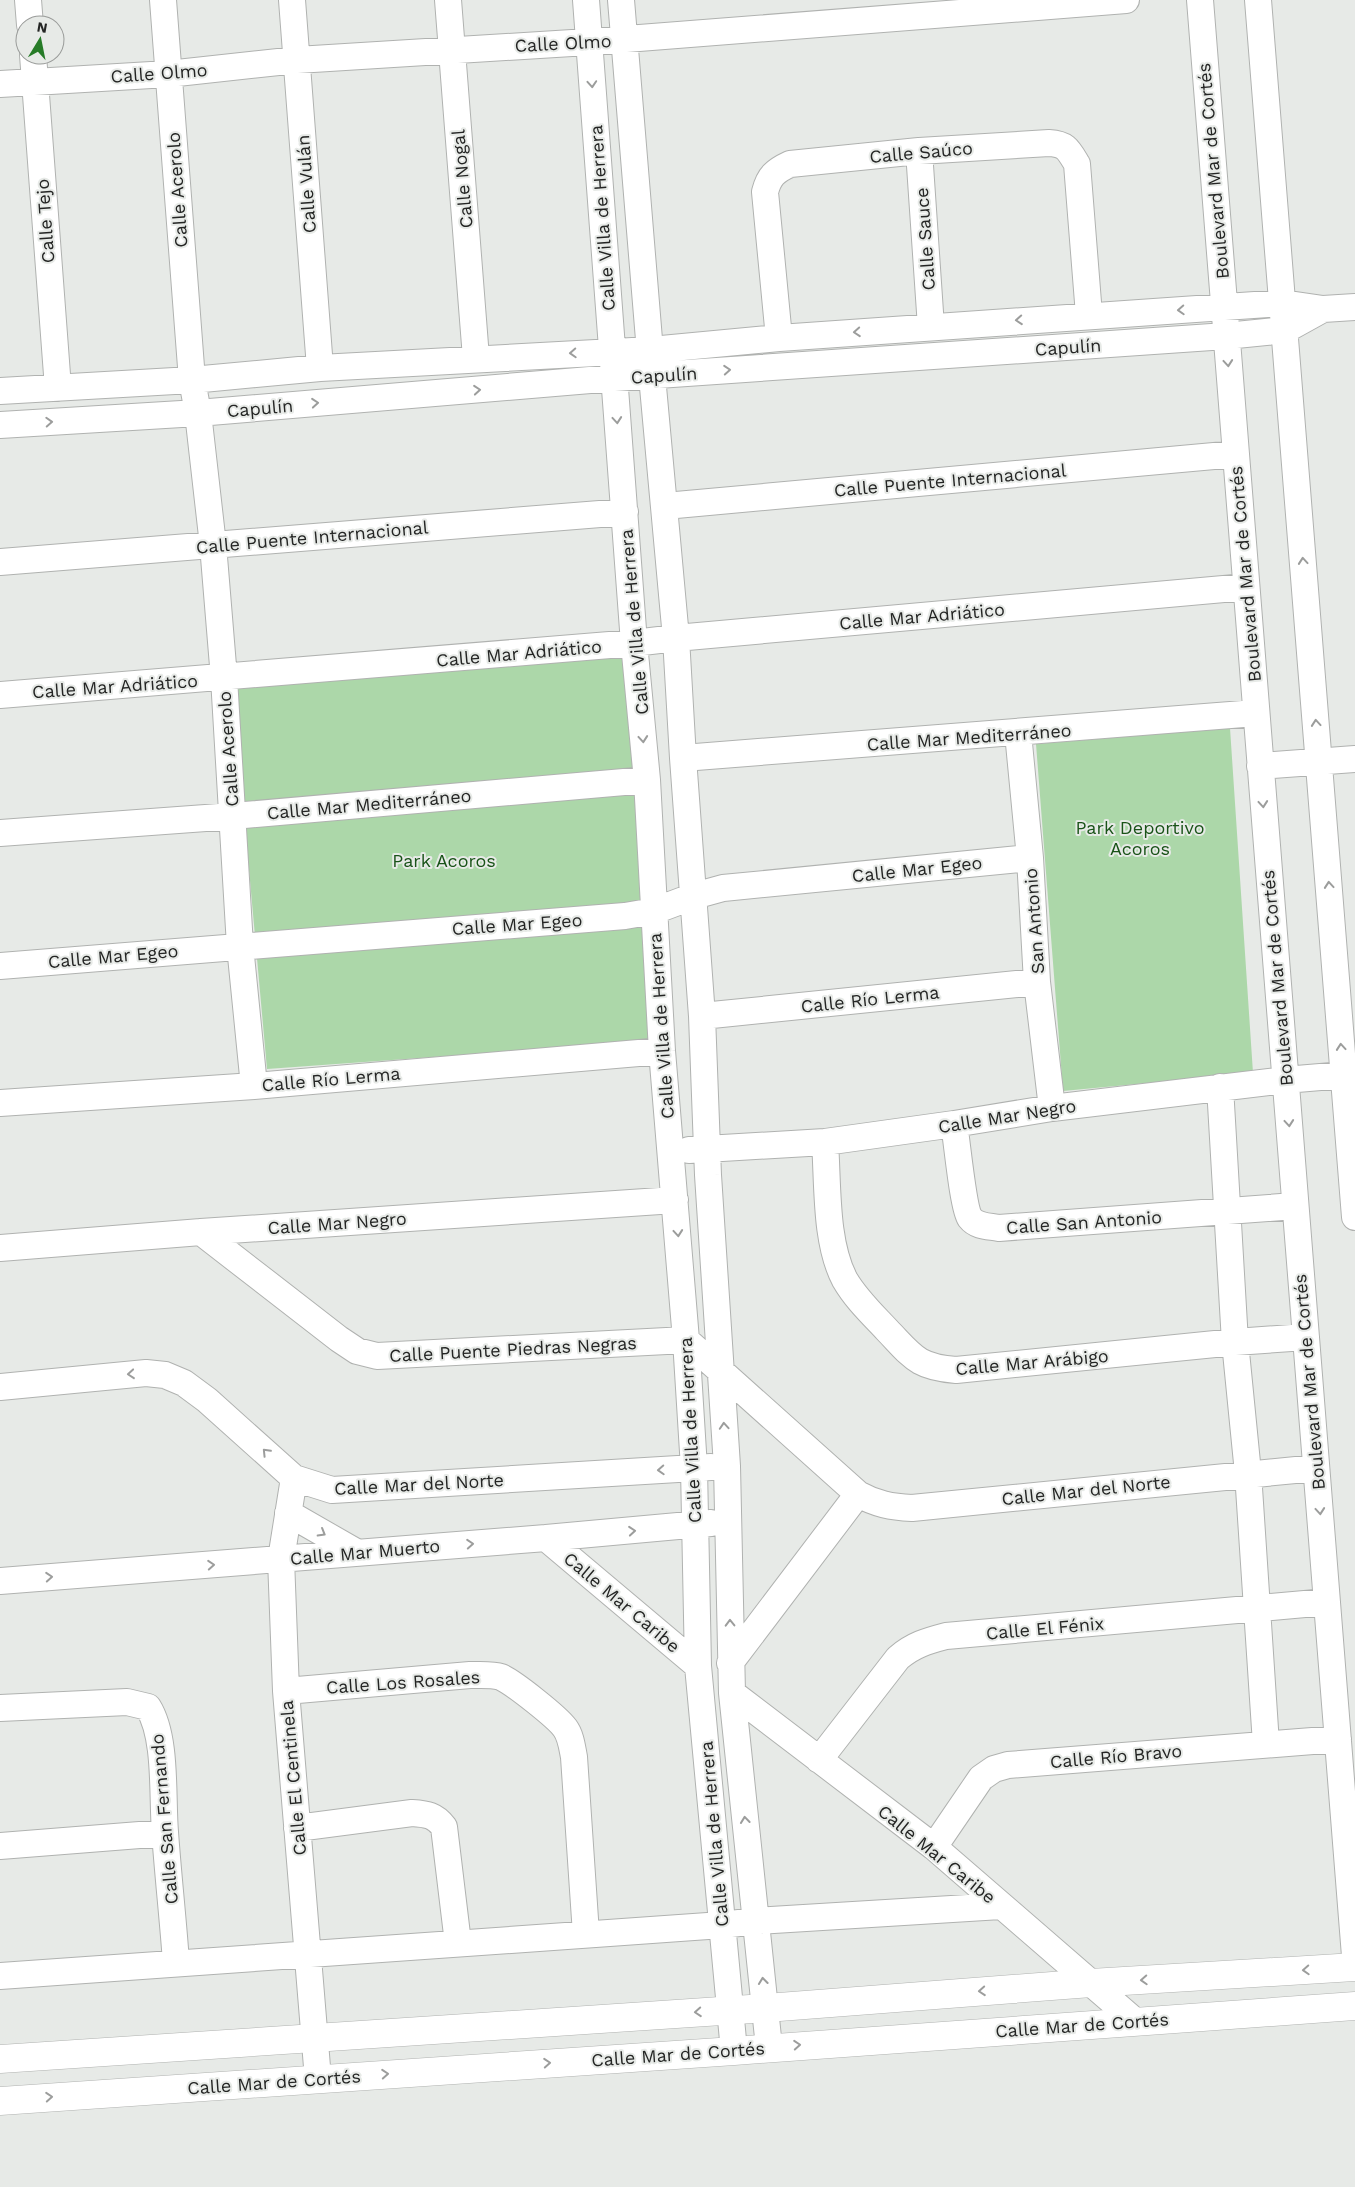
<svg xmlns="http://www.w3.org/2000/svg" width="1355" height="2187" font-family="'Work Sans',sans-serif">
<rect width="100%" height="100%" fill="#e7eae7"/>
<path fill="#acd7a9" d="M627,654l29,387 -389,28 -35,-388z
M1230,728l23,345 -190,18 -27,-347z"/>
<g fill="none" stroke-linecap="round" stroke-linejoin="round">
<g stroke="#b0b2b0" stroke-width="28">
<path id="minor" d="M28,0l2,25
M163,0l29,380 6,33 15,132 11,133 16,268 14,140
M292,0l28,368
M448,0l28,358
M586,0l48,643 13,137 15,271 24,289 8,128 4,198 36,385
M621,0l31,376 24,262 7,120 19,258 6,159 19,291 5,227 37,354
M1200,0l155,1956
M1258,0l97,1217
M33,55l25,333
M0,84l168,-10 129,-14 291,-18 538,-42
M919,151l12,176
M779,338l-14,-146c4,-16 10,-21 25,-28l129,-13 130,-8c17,1 19,6 28,21l12,151
M0,391l192,-11 128,-12 331,-18 128,-12 503,-35 41,6 32,-2
M0,425l198,-12 416,-35 612,-42 59,-6 38,-21
M665,506l571,-52
M0,562l625,-50
M0,695l634,-52 42,-5 570,-51
M1018,733l12,125 7,124 15,126
M683,758l573,-45
M1260,766l95,-7
M0,833l233,-17 414,-36
M0,966l625,-50 29,-5 40,-15 29,-8 307,-30
M702,1016l335,-34
M1220,1087l15,255 13,131 18,271
M0,1103l254,-17 408,-35
M954,1124c3,17 9,84 16,94 7,9 19,8 29,10l296,-22
M825,1142c3,43 0,101 20,138 11,19 27,34 42,50 26,27 30,37 69,40l279,-28 71,-5
M689,1150l136,-8 129,-18 98,-16 233,-28 59,-5
M201,1232l138,107 18,12 20,5 309,-16 172,154c18,10 33,13 54,14l404,-40
M0,1248l201,-16 474,-32
M0,1387l146,-14 19,2 19,8 23,17 87,78 38,12 379,-23
M294,1478l-13,81 5,132 32,388
M288,1513l68,39
M546,1538l152,128
M0,1581l546,-43 165,-15
M730,1663l128,-169
M286,1691l184,-16c10,0 22,-1 31,2 13,6 56,40 64,51 6,8 7,19 9,29l12,177
M732,1693l202,154 202,175
M0,1708l127,-6 21,5c19,30 14,89 17,125 3,43 8,87 11,130
M819,1760l79,-102c15,-13 29,-17 48,-22l381,-34
M297,1828l115,-15c15,1 23,2 32,14l14,116
M0,1846l165,-13
M934,1847l47,-69 13,-9 14,-4 330,-26
M0,1976l722,-51 34,-4 245,-15"/>
</g>
<g stroke="#b0b2b0" stroke-width="29">
<path id="major" d="M0,2059l766,-51 325,-25 264,-16
M0,2101l734,-50 621,-45"/>
</g>
<use href="#minor" stroke="#fff" stroke-width="26"/>
<use href="#major" stroke="#fff" stroke-width="28"/>
</g>
<defs><path id="oneway-chevron" d="M-2-3.5L2.5 0L-2 3.5" fill="none" stroke-width="1.6" stroke-linecap="round" stroke-linejoin="round" transform="scale(1.25)"/></defs>
<g stroke="#9c9d9c">
<use href="#oneway-chevron" transform="translate(592 84) rotate(86)"/>
<use href="#oneway-chevron" transform="translate(1181 310) rotate(177)"/>
<use href="#oneway-chevron" transform="translate(1019 320) rotate(176)"/>
<use href="#oneway-chevron" transform="translate(857 332) rotate(176)"/>
<use href="#oneway-chevron" transform="translate(573 353) rotate(177)"/>
<use href="#oneway-chevron" transform="translate(1228 363) rotate(85)"/>
<use href="#oneway-chevron" transform="translate(727 370) rotate(-4)"/>
<use href="#oneway-chevron" transform="translate(477 390) rotate(-5)"/>
<use href="#oneway-chevron" transform="translate(315 403) rotate(-5)"/>
<use href="#oneway-chevron" transform="translate(617 420) rotate(85)"/>
<use href="#oneway-chevron" transform="translate(49 422) rotate(-3)"/>
<use href="#oneway-chevron" transform="translate(1303 561) rotate(-95)"/>
<use href="#oneway-chevron" transform="translate(1316 723) rotate(-95)"/>
<use href="#oneway-chevron" transform="translate(643 739) rotate(85)"/>
<use href="#oneway-chevron" transform="translate(1263 804) rotate(85)"/>
<use href="#oneway-chevron" transform="translate(1329 885) rotate(-95)"/>
<use href="#oneway-chevron" transform="translate(1341 1047) rotate(-95)"/>
<use href="#oneway-chevron" transform="translate(1289 1123) rotate(85)"/>
<use href="#oneway-chevron" transform="translate(678 1233) rotate(85)"/>
<use href="#oneway-chevron" transform="translate(131 1374) rotate(175)"/>
<use href="#oneway-chevron" transform="translate(724 1426) rotate(-94)"/>
<use href="#oneway-chevron" transform="translate(266 1452) rotate(-134)"/>
<use href="#oneway-chevron" transform="translate(661 1470) rotate(177)"/>
<use href="#oneway-chevron" transform="translate(1320 1511) rotate(85)"/>
<use href="#oneway-chevron" transform="translate(632 1531) rotate(-5)"/>
<use href="#oneway-chevron" transform="translate(322 1533) rotate(30)"/>
<use href="#oneway-chevron" transform="translate(470 1544) rotate(-4)"/>
<use href="#oneway-chevron" transform="translate(211 1565) rotate(-4)"/>
<use href="#oneway-chevron" transform="translate(49 1577) rotate(-4)"/>
<use href="#oneway-chevron" transform="translate(730 1623) rotate(-91)"/>
<use href="#oneway-chevron" transform="translate(745 1820) rotate(-96)"/>
<use href="#oneway-chevron" transform="translate(1306 1970) rotate(177)"/>
<use href="#oneway-chevron" transform="translate(1144 1980) rotate(177)"/>
<use href="#oneway-chevron" transform="translate(763 1981) rotate(-96)"/>
<use href="#oneway-chevron" transform="translate(982 1991) rotate(176)"/>
<use href="#oneway-chevron" transform="translate(698 2012) rotate(176)"/>
<use href="#oneway-chevron" transform="translate(797 2045) rotate(-4)"/>
<use href="#oneway-chevron" transform="translate(547 2063) rotate(-4)"/>
<use href="#oneway-chevron" transform="translate(385 2074) rotate(-4)"/>
<use href="#oneway-chevron" transform="translate(49 2097) rotate(-4)"/>
</g>
<g text-anchor="middle" dominant-baseline="central" stroke-width="4" stroke-linejoin="round" paint-order="stroke">
<g font-size="18" fill="#242524" stroke="#e7eae7">
<text transform="translate(563 43) rotate(-3)">Calle Olmo</text>
<text transform="translate(159 73) rotate(-4)">Calle Olmo</text>
<text transform="translate(921 152) rotate(-5)">Calle Saúco</text>
<text transform="translate(1213 171) rotate(-95)">Boulevard Mar de Cortés</text>
<text transform="translate(462 179) rotate(-95)">Calle Nogal</text>
<text transform="translate(306 184) rotate(-94)">Calle Vulán</text>
<text transform="translate(177 190) rotate(-94)">Calle Acerolo</text>
<text transform="translate(602 218) rotate(-94)">Calle Villa de Herrera</text>
<text transform="translate(45 221) rotate(-94)">Calle Tejo</text>
<text transform="translate(925 239) rotate(-94)">Calle Sauce</text>
<text transform="translate(1068 347) rotate(-4)">Capulín</text>
<text transform="translate(664 375) rotate(-4)">Capulín</text>
<text transform="translate(260 408) rotate(-5)">Capulín</text>
<text transform="translate(950 480) rotate(-5)">Calle Puente Internacional</text>
<text transform="translate(312 537) rotate(-5)">Calle Puente Internacional</text>
<text transform="translate(1245 574) rotate(-95)">Boulevard Mar de Cortés</text>
<text transform="translate(922 616) rotate(-5)">Calle Mar Adriático</text>
<text transform="translate(634 622) rotate(-95)">Calle Villa de Herrera</text>
<text transform="translate(519 653) rotate(-5)">Calle Mar Adriático</text>
<text transform="translate(115 686) rotate(-4)">Calle Mar Adriático</text>
<text transform="translate(969 737) rotate(-4)">Calle Mar Mediterráneo</text>
<text transform="translate(228 749) rotate(-94)">Calle Acerolo</text>
<text transform="translate(369 804) rotate(-5)">Calle Mar Mediterráneo</text>
<text transform="translate(917 869) rotate(-6)">Calle Mar Egeo</text>
<text transform="translate(1034 921) rotate(-94)">San Antonio</text>
<text transform="translate(517 924) rotate(-4)">Calle Mar Egeo</text>
<text transform="translate(113 956) rotate(-5)">Calle Mar Egeo</text>
<text transform="translate(1277 978) rotate(-95)">Boulevard Mar de Cortés</text>
<text transform="translate(870 999) rotate(-6)">Calle Río Lerma</text>
<text transform="translate(661 1026) rotate(-94)">Calle Villa de Herrera</text>
<text transform="translate(331 1079) rotate(-5)">Calle Río Lerma</text>
<text transform="translate(1007 1116) rotate(-9)">Calle Mar Negro</text>
<text transform="translate(1084 1222) rotate(-4)">Calle San Antonio</text>
<text transform="translate(337 1223) rotate(-4)">Calle Mar Negro</text>
<text transform="translate(513 1349) rotate(-3)">Calle Puente Piedras Negras</text>
<text transform="translate(1032 1362) rotate(-5)">Calle Mar Arábigo</text>
<text transform="translate(1309 1382) rotate(-95)">Boulevard Mar de Cortés</text>
<text transform="translate(690 1430) rotate(-93)">Calle Villa de Herrera</text>
<text transform="translate(419 1484) rotate(-3)">Calle Mar del Norte</text>
<text transform="translate(1086 1490) rotate(-6)">Calle Mar del Norte</text>
<text transform="translate(365 1552) rotate(-5)">Calle Mar Muerto</text>
<text transform="translate(622 1602) rotate(40)">Calle Mar Caribe</text>
<text transform="translate(1045 1628) rotate(-5)">Calle El Fénix</text>
<text transform="translate(403 1682) rotate(-4)">Calle Los Rosales</text>
<text transform="translate(1116 1756) rotate(-5)">Calle Río Bravo</text>
<text transform="translate(293 1778) rotate(-95)">Calle El Centinela</text>
<text transform="translate(164 1819) rotate(-95)">Calle San Fernando</text>
<text transform="translate(714 1834) rotate(-95)">Calle Villa de Herrera</text>
<text transform="translate(937 1854) rotate(39)">Calle Mar Caribe</text>
<text transform="translate(1082 2025) rotate(-4)">Calle Mar de Cortés</text>
<text transform="translate(678 2054) rotate(-4)">Calle Mar de Cortés</text>
<text transform="translate(274 2082) rotate(-4)">Calle Mar de Cortés</text>
</g>
<g font-size="18" fill="#195318" stroke="#e7eae7">
<text x="1140" y="827">Park Deportivo<tspan x="1140" dy="21">Acoros</tspan></text>
<text x="444" y="860">Park Acoros</text>
</g>
</g>
<g transform="translate(40 40) rotate(10)"><circle r="24" fill="#e7eae7" stroke="#999b99"/>
<path d="M0-4L9 19L0 12L-9 19Z" fill="#267b27"/>
<text y="-8" font-size="14" font-weight="bold" text-anchor="middle" fill="#242524">N</text>
</g>
</svg>
